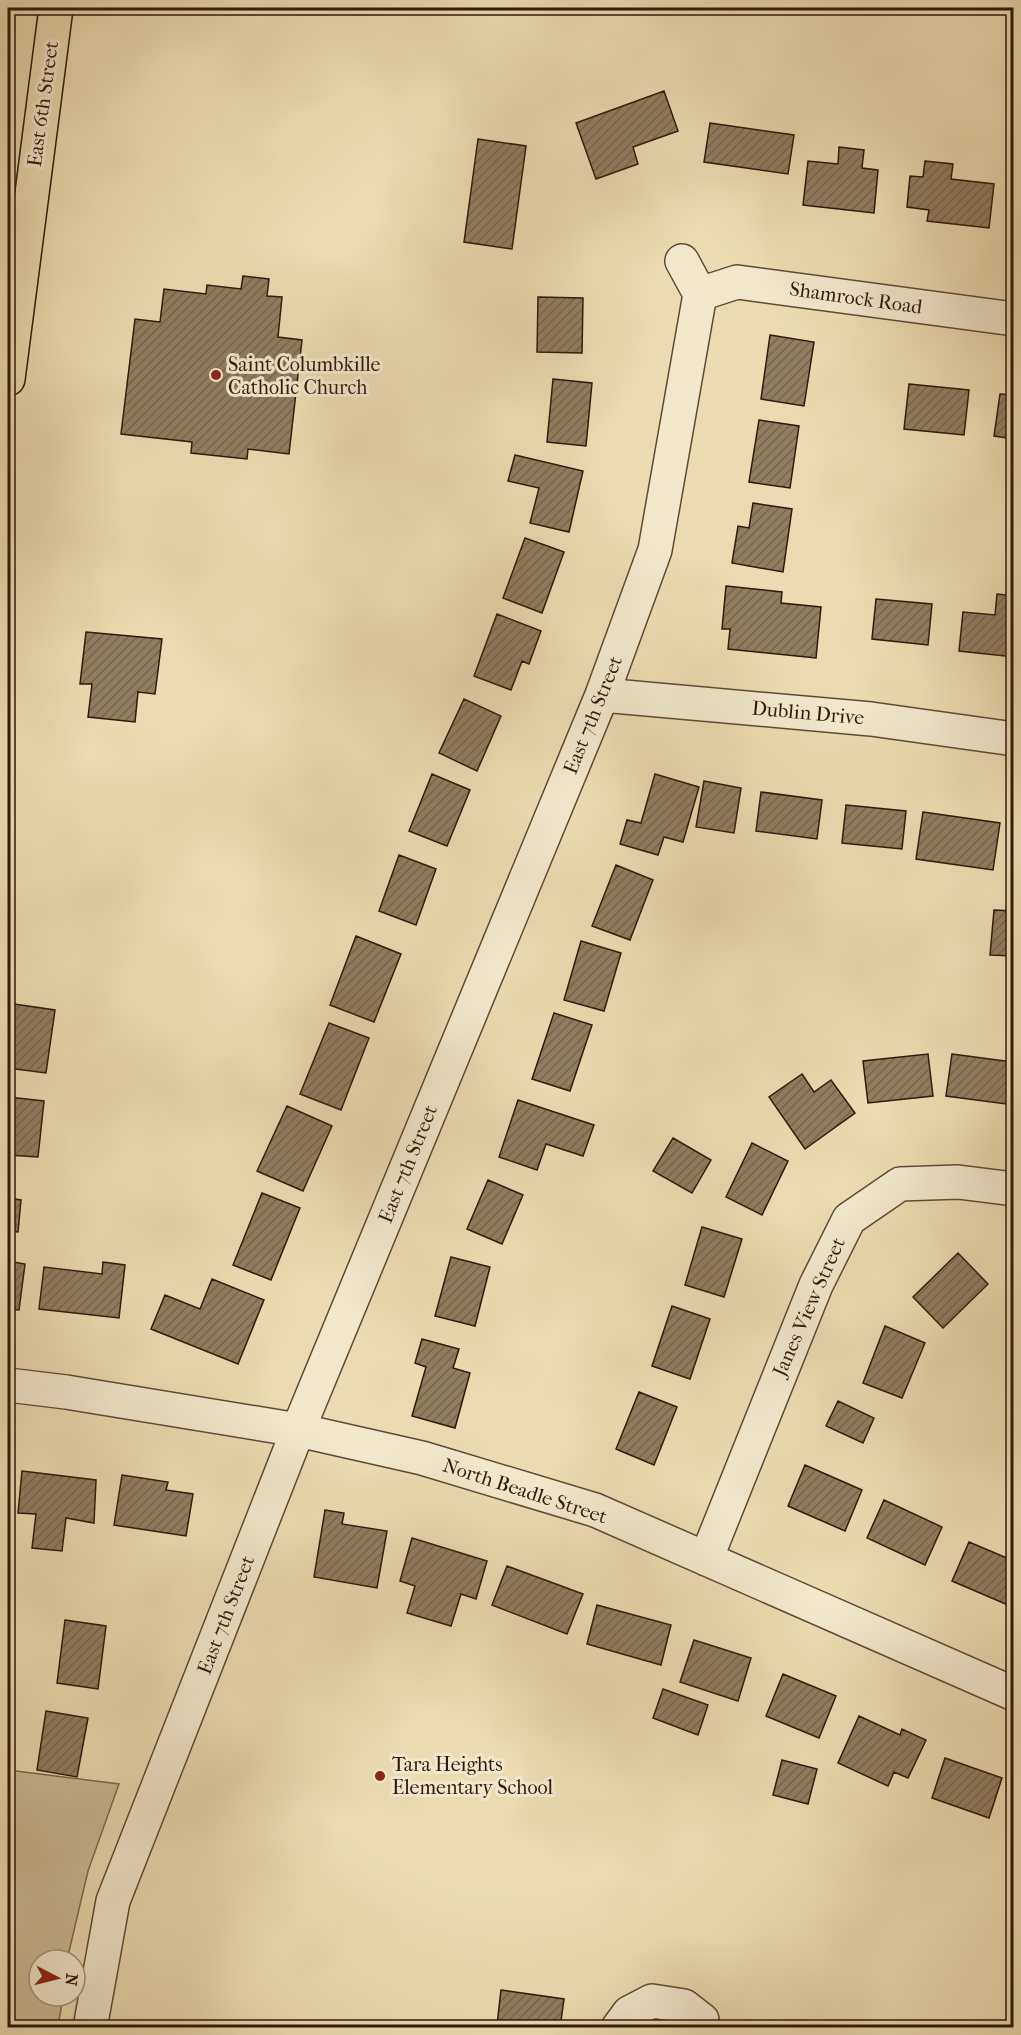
<svg xmlns="http://www.w3.org/2000/svg" width="1021" height="2035" font-family="'IM FELL French Canon',serif">
<defs>
<pattern id="building-hatch" width="6" height="6" patternUnits="userSpaceOnUse" patternTransform="scale(1.5)"><rect width="6" height="6" fill="#907e60"/><path d="M-1 1l2-2M0 6l6-6M5 7l2-2" fill="none" stroke="#76664d"/></pattern>
</defs>
<rect width="100%" height="100%" fill="#eadcb0"/>
<filter id="stains"><feTurbulence type="fractalNoise" baseFrequency=".00333" numOctaves="4"/><feColorMatrix values="0 0 0 0 .2 0 0 0 0 .09 0 0 0 0 .02 0 0 0 .5 -.17"/></filter>
<radialGradient id="worn" r=".72"><stop offset=".6" stop-color="#630" stop-opacity="0"/><stop offset="1" stop-color="#630" stop-opacity=".3"/></radialGradient>
<path fill="#cabb94" stroke="#7c6a4e" stroke-width="1.5" d="M8,1770l111,14 -31,87 -21,89h-28v36h24l-5,31h-50z"/>
<path fill="url(#building-hatch)" stroke="#2f1909" stroke-width="1.5" d="M664,91l14,40 -45,16 5,17 -42,15 -20,-56z
M710,123l84,12 -6,39 -84,-12z
M478,139l48,7 -14,103 -48,-7z
M839,147l25,3 -2,18 16,2 -4,43 -71,-8 5,-44 30,3z
M925,161l28,3 -2,15 43,5 -5,44 -62,-7 2,-11 -22,-3 3,-31 13,1z
M243,276l26,3 -2,17 15,1 -4,40 24,3 -13,114 -41,-5 -1,10 -56,-6 1,-11 -71,-8 14,-115 25,3 4,-33 42,5 1,-9 34,4z
M538,297l45,1 -1,55 -45,-1z
M770,335l44,7 -10,64 -43,-7z
M553,379l39,4 -6,63 -39,-4z
M909,384l60,6 -5,45 -60,-6z
M1000,394l14,1v44l-20,-3z
M759,420l40,6 -9,62 -41,-6z
M515,455l68,16 -14,61 -39,-9 9,-35 -31,-7z
M753,503l39,6 -9,63 -51,-9 6,-37 11,2z
M525,538l39,14 -22,61 -39,-15z
M726,586l56,6 -1,11 40,4 -5,51 -88,-9 2,-20h-8z
M997,594l17,2v61l-55,-6 4,-39 32,3z
M876,599l56,5 -4,41 -56,-6z
M497,614l44,17 -12,33 -7,-3 -11,29 -37,-14z
M86,632l76,7 -7,55 -17,-2 -3,30 -47,-5 4,-33h-12z
M464,699l37,17 -24,55 -38,-18z
M432,774l38,16 -23,56 -38,-15z
M655,774l44,13 -16,55 -19,-5 -6,18 -38,-11 7,-24 14,3z
M704,781l37,7 -7,45 -38,-6z
M761,792l61,8 -5,39 -61,-8z
M846,805l60,6 -4,38 -60,-6z
M923,812l77,11 -7,47 -77,-11z
M399,855l37,14 -20,56 -37,-14z
M616,865l37,15 -23,60 -38,-14z
M994,910l20,1v45l-24,-1z
M356,936l45,18 -27,68 -44,-17z
M581,941l40,12 -17,58 -40,-11z
M14,1004l41,6 -9,63 -38,-5v-20z
M554,1013l38,12 -22,66 -38,-12z
M329,1023l40,15 -28,72 -41,-16z
M928,1054l5,42 -65,7 -5,-42z
M952,1054l60,8 -6,42 -60,-8z
M802,1074l12,18 17,-12 24,33 -50,36 -36,-52z
M8,1097l36,4 -6,56 -30,-2z
M518,1100l76,25 -11,31 -37,-12 -9,26 -38,-13z
M287,1106l45,20 -29,65 -46,-20z
M673,1138l38,22 -19,33 -39,-22z
M752,1143l36,18 -26,54 -36,-18z
M488,1180l35,15 -21,49 -35,-15z
M262,1193l38,15 -29,72 -38,-15z
M8,1198l13,2 -3,32 -10,-1z
M702,1227l40,12 -18,58 -39,-12z
M958,1253l30,31 -45,44 -30,-31z
M451,1257l39,10 -15,59 -40,-10z
M8,1261l17,3 -6,46 -11,-1z
M103,1262l22,3 -6,53 -80,-9 5,-42 58,7z
M212,1279l52,21 -26,64 -87,-35 14,-34 35,14z
M672,1306l38,13 -20,60 -38,-13z
M885,1326l40,17 -23,55 -39,-15z
M422,1339l37,10 -6,19 17,5 -15,55 -43,-12 14,-49 -11,-4z
M639,1392l38,15 -23,58 -38,-16z
M838,1401l36,17 -11,25 -37,-17z
M805,1465l57,25 -17,41 -57,-25z
M22,1471l74,9 -2,43 -28,-5 -4,33 -30,-3 4,-34 -18,-1z
M122,1475l46,7 -2,8 27,4 -7,42 -72,-11z
M884,1500l58,27 -17,38 -58,-27z
M325,1510l19,3 -2,11 45,7 -10,57 -63,-11z
M412,1538l75,23 -11,38 -15,-5 -10,32 -44,-13 8,-27 -15,-5z
M969,1542l45,19v32l-6,12 -56,-24z
M507,1566l76,28 -16,40 -75,-29z
M597,1605l74,20 -10,40 -74,-21z
M65,1620l41,6 -8,63 -41,-6z
M694,1640l57,18 -13,43 -58,-19z
M783,1674l53,22 -17,42 -53,-22z
M663,1689l45,16 -10,30 -45,-17z
M46,1711l42,7 -11,59 -40,-7z
M859,1716l41,19 2,-6 24,11 -18,38 -14,-6 -6,14 -50,-23z
M945,1758l57,20 -13,40 -57,-20z
M782,1760l35,9 -9,35 -35,-9z
M501,1990l63,9 -4,29h-47l-16,-3z"/>
<g fill="none" stroke-linecap="round" stroke-linejoin="round">
<g stroke="#5e4a33" stroke-width="36">
<path id="minor" d="M682,261l18,33
M700,294l37,-12 277,37
M602,695l269,24 143,20
M8,1385l58,7 232,38 124,28 173,52 419,184
M706,1559l110,-274 33,-66 51,-35 58,-2 56,7
M90,2028l23,-127 185,-471 304,-735 53,-145 45,-256
M618,2028l11,-15 23,-12 32,5 18,14v8"/>
</g>
<g stroke="#2f1909" stroke-width="36">
<path id="major" d="M8,379l48,-371"/>
</g>
<use href="#minor" stroke="#f1e8cc" stroke-width="33"/>
<use href="#major" stroke="#eadcb0" stroke-width="33"/>
</g>
<g fill="#8f2418" stroke="#f1e8cc" stroke-width="2">
<circle cx="216" cy="375" r="6"/>
<circle cx="380" cy="1776" r="6"/>
</g>
<g text-anchor="middle" dominant-baseline="central" stroke-width="6" stroke-linejoin="round" paint-order="stroke">
<g font-size="20" fill="#2f1909" stroke="#f1e8cc">
<text transform="translate(43 104) rotate(-82)">East 6th Street</text>
<text transform="translate(856 298) rotate(8)">Shamrock Road</text>
<text transform="translate(808 713) rotate(5)">Dublin Drive</text>
<text transform="translate(593 715) rotate(-68)">East 7th Street</text>
<text transform="translate(408 1164) rotate(-68)">East 7th Street</text>
<text transform="translate(809 1307) rotate(-66)">Janes View Street</text>
<text transform="translate(525 1491) rotate(18)">North Beadle Street</text>
<text transform="translate(226 1615) rotate(-69)">East 7th Street</text>
</g>
<g font-size="20" fill="#2f1909" stroke="#f1e8cc" text-anchor="start">
<text x="228" y="364">Saint Columbkille<tspan x="228" dy="23">Catholic Church</tspan></text>
<text x="392" y="1764">Tara Heights<tspan x="392" dy="23">Elementary School</tspan></text>
</g>
</g>
<rect width="1021" height="2035" fill="none" stroke="#eadcb0" stroke-width="30"/>
<rect x="9" y="9" width="1003" height="2017" fill="none" stroke="#2f1909" stroke-width="3"/>
<rect x="15" y="15" width="991" height="2005" fill="none" stroke="#2f1909" stroke-width="1.5"/>
<g transform="translate(57 1978) rotate(97)"><circle r="28" fill="#f1e8cc" stroke="#a3957e" stroke-width="1.5"/>
<path d="M0-4.5L10 22L0 15L-10 22Z" fill="#8f2418"/>
<text y="-9" font-size="16" font-weight="bold" text-anchor="middle" fill="#2f1909">N</text>
</g>
<rect width="100%" height="100%" filter="url(#stains)"/>
<rect width="100%" height="100%" fill="url(#worn)"/>
</svg>
